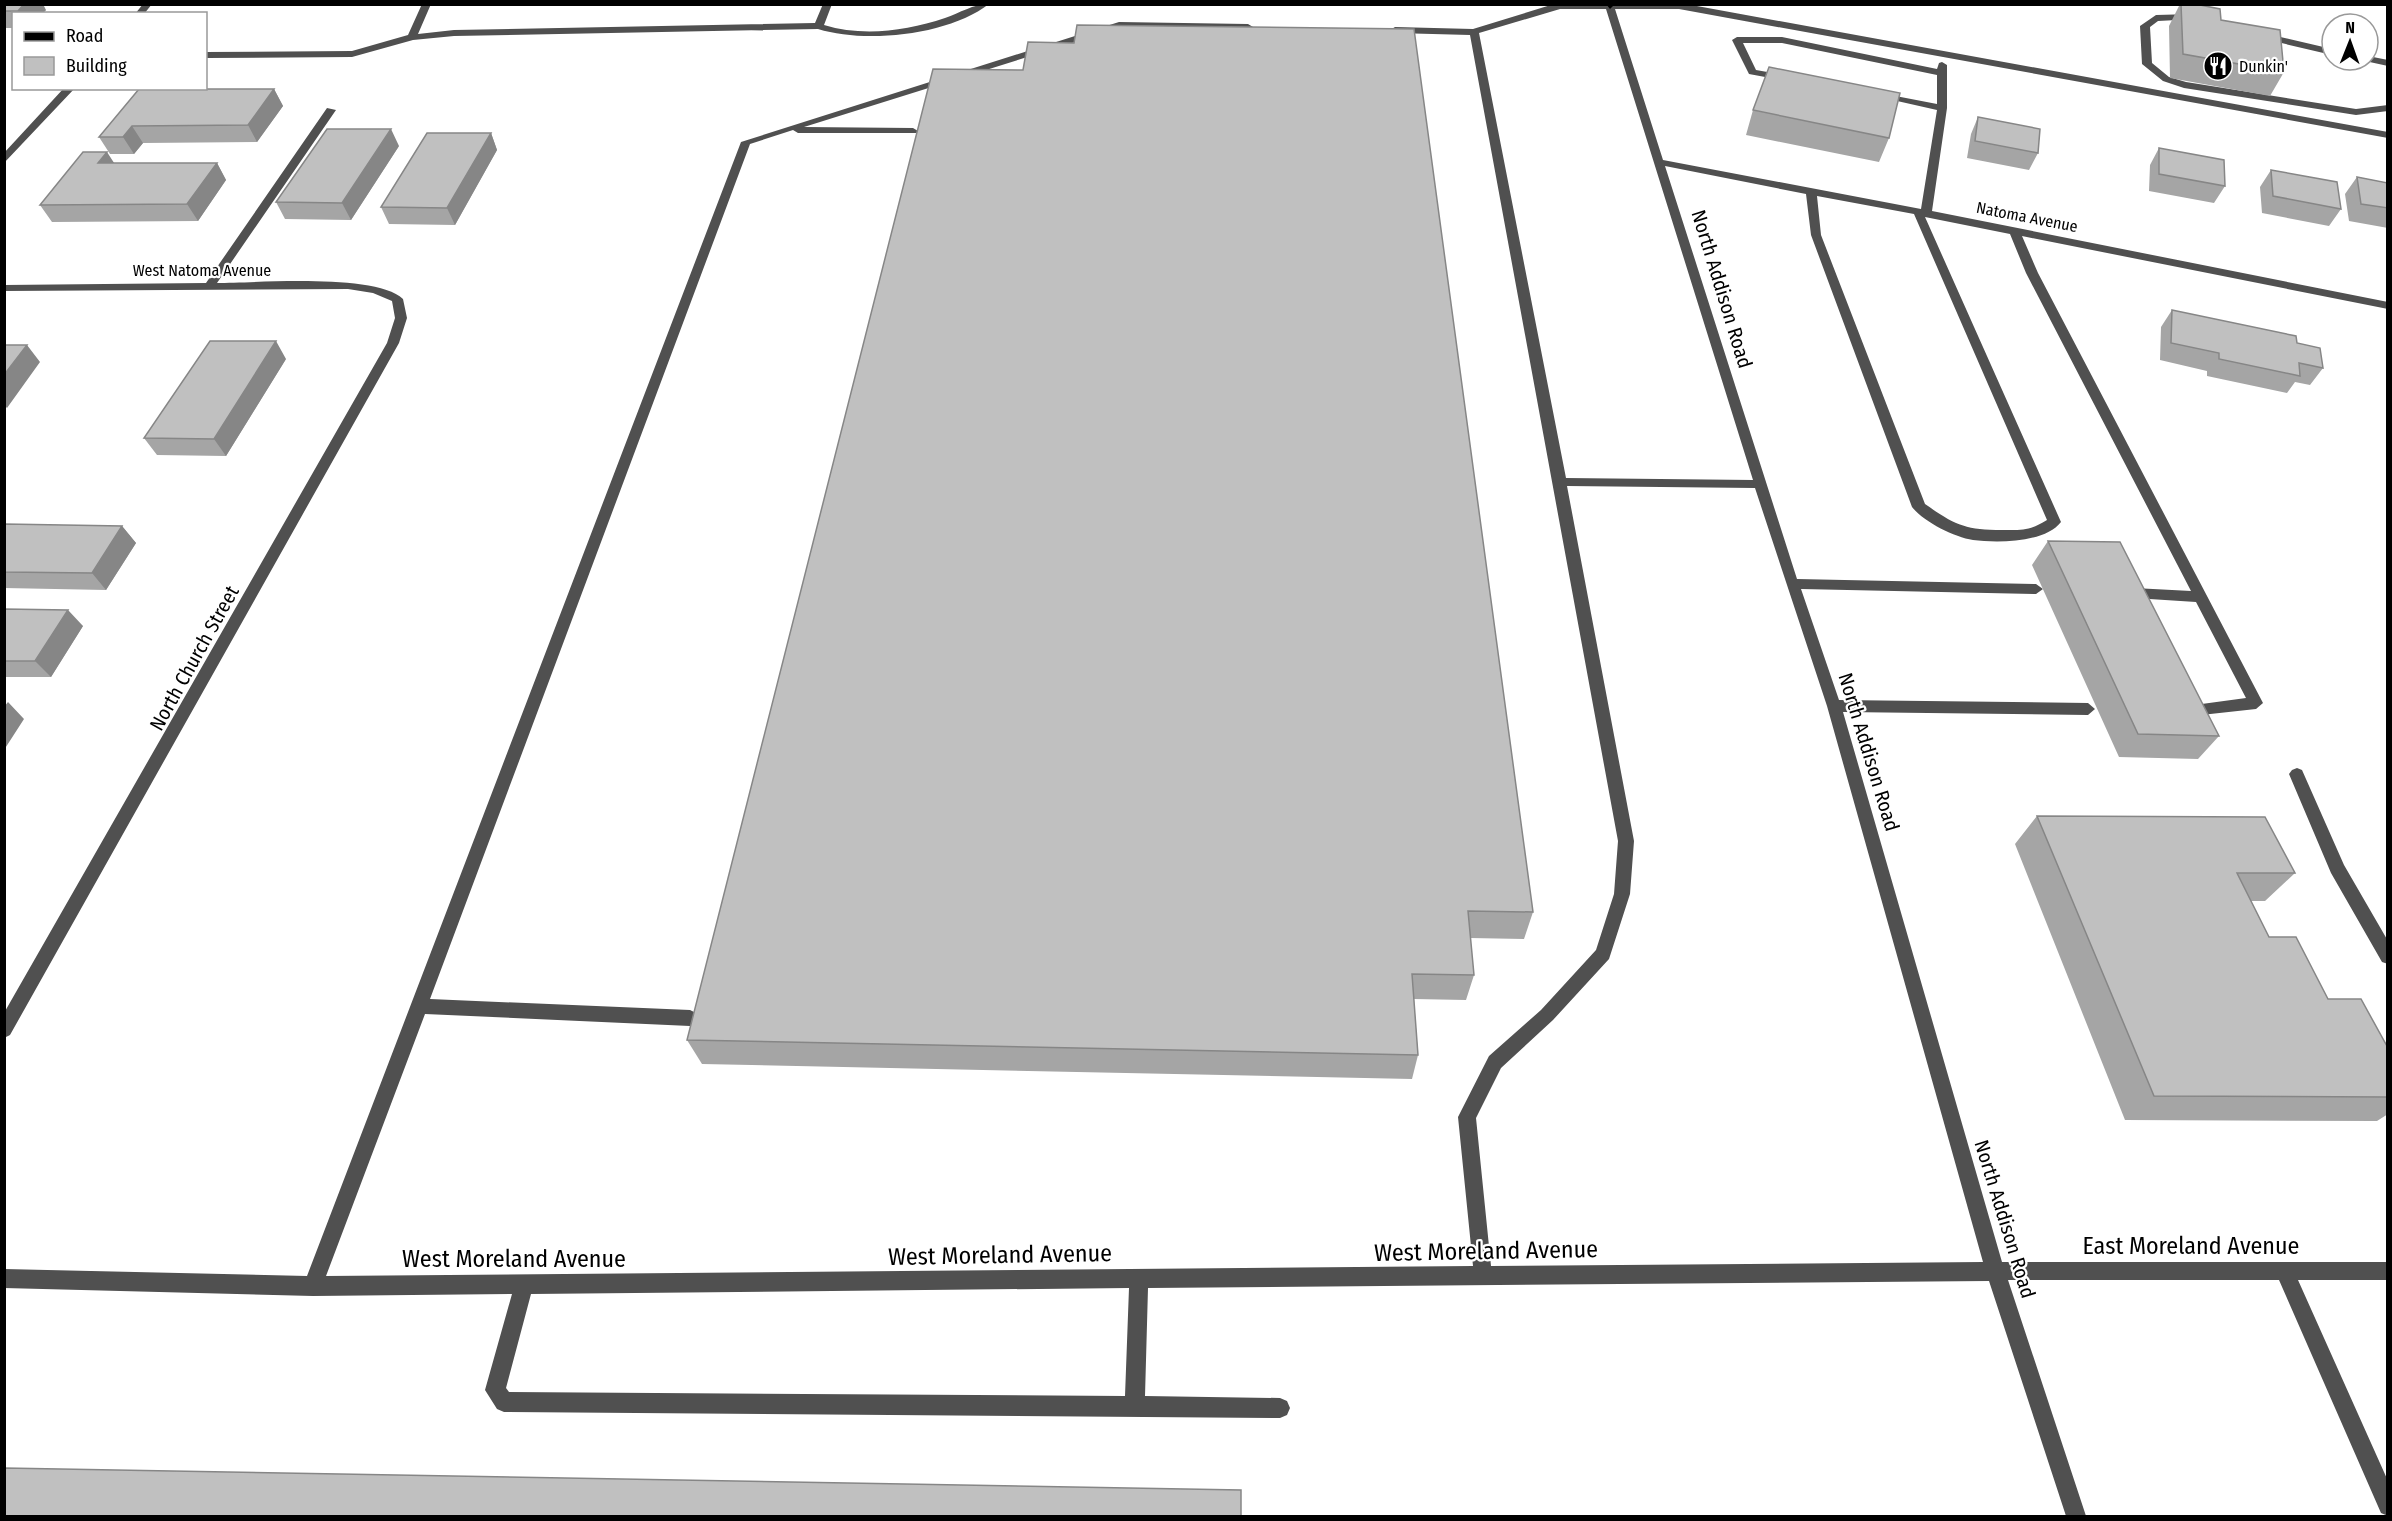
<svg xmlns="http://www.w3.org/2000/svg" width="2392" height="1521" font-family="'Fira Sans Condensed',sans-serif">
<rect width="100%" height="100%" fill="#fff"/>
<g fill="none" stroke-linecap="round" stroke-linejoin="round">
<g stroke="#dbdbdb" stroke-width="3">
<path id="major" d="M1606,4h9l-5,5z"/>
</g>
<path fill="#505050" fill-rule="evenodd" d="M143,4h9l-8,10h-9z
M422,4h9l-13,30 36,-4 361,-7 8,-19h9l-8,21c39,12 82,6 121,-7 15,-5 28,-14 44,-14 -40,31 -123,40 -171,25l-364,7 -41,4 -61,17 -146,1v-6l146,-1 56,-16z
M1554,4h132l702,128v6l-709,-129h-64l48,151 258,49 16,-99 -62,-14 5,-3 57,11v-29l-155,-32h-39l13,27 33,6v4l-3,1 -37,-7 -17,-34 5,-3h45l155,32 2,-6 3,-1 5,3v43l-15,103 456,91v7l-366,-73 16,37 225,430 -7,6 -64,7 -7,-6 2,-4 59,-8 -50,-96 -62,-4 -7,-5 7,-5 57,3 -165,-318 -16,-39 -85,-17 136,305c-16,21 -64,21 -88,18 -19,-3 -49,-18 -61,-33l-101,-272 -5,-41 -141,-28 132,413 239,5 7,5 -7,5 -235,-5 38,111 249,3 7,6 -7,6 -245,-3 159,550h386v18h-90l90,201v35l-7,-3 -102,-233h-271l78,236h-20l-77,-235 -841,7 -3,108 135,2 7,3 3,7 -3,7 -7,3 -776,-6 -7,-3 -12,-19 27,-96 -199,2 -309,-8v-19l303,7 434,-1134 378,-120 129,2 5,3 -5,3 -128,-2 -316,99 109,1 5,3 -1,2h-119l-5,-3 -43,14 -320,855 260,11 6,3 2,5 -2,5 -6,3 -265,-12 -99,262 1147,-10 -15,-149 31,-61 52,-46 55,-60 18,-56 4,-53 -148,-806 -75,-2 -5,-3 5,-3 78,2zM1560,9h46l147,471 -187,-2 -87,-445zM1817,196l97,18 133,306c-18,11 -24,10 -45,10 -37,0 -47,-5 -77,-26l-104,-269zM1567,486l188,2 72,218 156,556 -492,4 -15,-148 25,-50 52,-48 56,-61 21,-65 4,-53zM1129,1288l-4,108 -616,-4 -3,-4 25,-94z
M2193,14l3,1v4l-38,2 -8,6 2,36 17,14 17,5 170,27 32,-4v6l-32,4 -172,-27 -21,-7 -21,-17 -2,-38 16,-11z
M2263,33l69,16v6l-72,-17 -2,-2z
M2368,56l20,4v6l-23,-5 3,-1z
M64,88h11l-71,75v-10z
M327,108l9,2 -119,173c39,0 159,-10 186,16l4,19 -8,25 -389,692 -6,3v-25l383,-670 8,-25 -3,-17 -19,-8 -25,-4 -344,2v-6l202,-2z
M2297,768l5,2 42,95 44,76v23l-6,-2 -51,-89 -42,-99 3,-4z"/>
<use href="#major" fill="#000" fill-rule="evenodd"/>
</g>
<path fill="#a5a5a5" d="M4,4l42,6 -4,4h-28v14h-10z
M2180,4h15l26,16 63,52 -14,24 -100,-18 -1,-52z
M1074,43l459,869 -9,27 -54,-1 4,37 -8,25 -52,-1 4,56 -6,24 -710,-15 -15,-24 336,-970z
M139,89h135l9,17 -26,36 -114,1 -9,11h-24l-11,-17z
M1753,110l136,28 -10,24 -133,-27z
M1978,117l60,36 -9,17 -62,-12 4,-24z
M491,133l6,17 -42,75 -66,-1 -8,-17z
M399,146l-48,74 -66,-1 -9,-17z
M2159,148l66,38 -11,17 -65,-12 1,-26z
M114,163h103l9,17 -28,41 -146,1 -12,-17z
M2271,170l70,39 -12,17 -67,-13 -2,-26z
M2357,177l31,6v45l-39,-7 -4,-27z
M2172,310l125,33 26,25 -13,17 -15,-3 -8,11 -80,-17v-5l-47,-11 1,-33z
M286,359l-60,97 -69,-1 -13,-17z
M4,524l118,2 14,17 -30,47 -102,-2z
M2048,541l171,195 -21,23 -79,-2 -87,-192z
M4,609l79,17 -32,51h-47z
M2037,816l258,57 -30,28h-14l18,36 59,62 60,49v66l-11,7 -252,-1 -110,-276z"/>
<path fill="#868686" d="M24,4h19l3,6 -4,4h-23l-1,-3z
M274,89l9,17 -26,36 -9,-17z
M132,126l11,17 -9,11 -11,-17z
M391,129l8,17 -48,74 -9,-17z
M491,133l6,17 -42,75 -8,-17z
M107,152l11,17 -20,-6z
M217,163l9,17 -28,41 -11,-17z
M276,341l10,18 -60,97 -12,-17z
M27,345l13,17 -33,46 -3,-3v-30z
M122,526l14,17 -30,47 -14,-17z
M68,610l15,16 -32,51 -16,-16z
M8,702l16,17 -20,31v-43z"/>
<path fill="#c0c0c0" stroke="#868686" stroke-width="1.5" d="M4,4h20l-6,7h-14z
M2181,4h14l25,5 1,11 59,10 4,42 -101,-18z
M1077,25l337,4 119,883 -65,-1 6,64 -62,-1 6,81 -731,-15 246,-971 90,1 5,-28 46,1z
M1769,67l131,26 -11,45 -136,-28z
M139,89h135l-26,36 -116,1 -9,11h-24z
M1978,117l62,12 -2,24 -63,-12z
M327,129h64l-49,74 -66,-1z
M427,133h64l-44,75 -66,-1z
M2159,148l65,12 1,26 -66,-12z
M83,152h24l-9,11h119l-30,41 -147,1z
M2271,170l66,12 4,27 -68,-13z
M2357,177l31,6v25l-27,-4z
M2172,310l124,26 1,7 23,5 3,20 -24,-5 1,13 -81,-17v-6l-48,-10z
M210,341h66l-62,98 -70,-1z
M4,345h23l-23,30z
M4,524l118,2 -30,47 -88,-1z
M2048,541l72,1 99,194 -81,-2z
M4,609l64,1 -33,51h-31z
M2037,816l228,1 30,56h-58l32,64h27l32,62h33l27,49v49l-234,-1z
M4,1468l1237,22v26h-1237z"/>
<defs>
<g id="restaurant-disc" transform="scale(1.5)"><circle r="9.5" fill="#000" stroke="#fff"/><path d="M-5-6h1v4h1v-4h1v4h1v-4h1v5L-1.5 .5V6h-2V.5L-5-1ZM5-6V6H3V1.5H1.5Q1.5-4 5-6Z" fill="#fff"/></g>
</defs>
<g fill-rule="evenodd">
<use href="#restaurant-disc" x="2218" y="66"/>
</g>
<g text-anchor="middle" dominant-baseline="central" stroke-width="4.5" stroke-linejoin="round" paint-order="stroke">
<g font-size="16" fill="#000" stroke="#fff" text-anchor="start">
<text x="2239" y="66">Dunkin'</text>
</g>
<g font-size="16" fill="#000" stroke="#fff">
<text transform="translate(2027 217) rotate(11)">Natoma Avenue</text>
<text x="202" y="270">West Natoma Avenue</text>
</g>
<g font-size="20" fill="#000" stroke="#fff">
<text transform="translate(1722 289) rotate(73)">North Addison Road</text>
<text transform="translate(194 658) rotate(-61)">North Church Street</text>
<text transform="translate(1869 752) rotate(73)">North Addison Road</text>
<text transform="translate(2005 1219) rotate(73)">North Addison Road</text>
</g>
<g font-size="24" fill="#000" stroke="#fff">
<text x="2191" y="1246">East Moreland Avenue</text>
<text transform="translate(1486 1251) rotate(-1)">West Moreland Avenue</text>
<text transform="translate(1000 1255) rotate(-1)">West Moreland Avenue</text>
<text x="514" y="1259">West Moreland Avenue</text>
</g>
</g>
<rect width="2392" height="1521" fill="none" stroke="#000000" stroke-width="12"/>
<rect x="12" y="12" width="195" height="78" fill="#ffffff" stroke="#999999" stroke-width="1.5"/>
<rect x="24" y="32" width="30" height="9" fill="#000000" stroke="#999999" stroke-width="1.5"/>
<text x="66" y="42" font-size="18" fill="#000000">Road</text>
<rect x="24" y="57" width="30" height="18" fill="#c0c0c0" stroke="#999999" stroke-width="1.5"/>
<text x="66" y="72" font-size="18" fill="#000000">Building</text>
<g transform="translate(2350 42) rotate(1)"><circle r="28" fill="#ffffff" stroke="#999999" stroke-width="1.5"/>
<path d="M0-4.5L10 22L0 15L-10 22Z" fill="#000000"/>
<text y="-9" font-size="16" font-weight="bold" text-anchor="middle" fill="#000000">N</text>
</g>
</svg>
